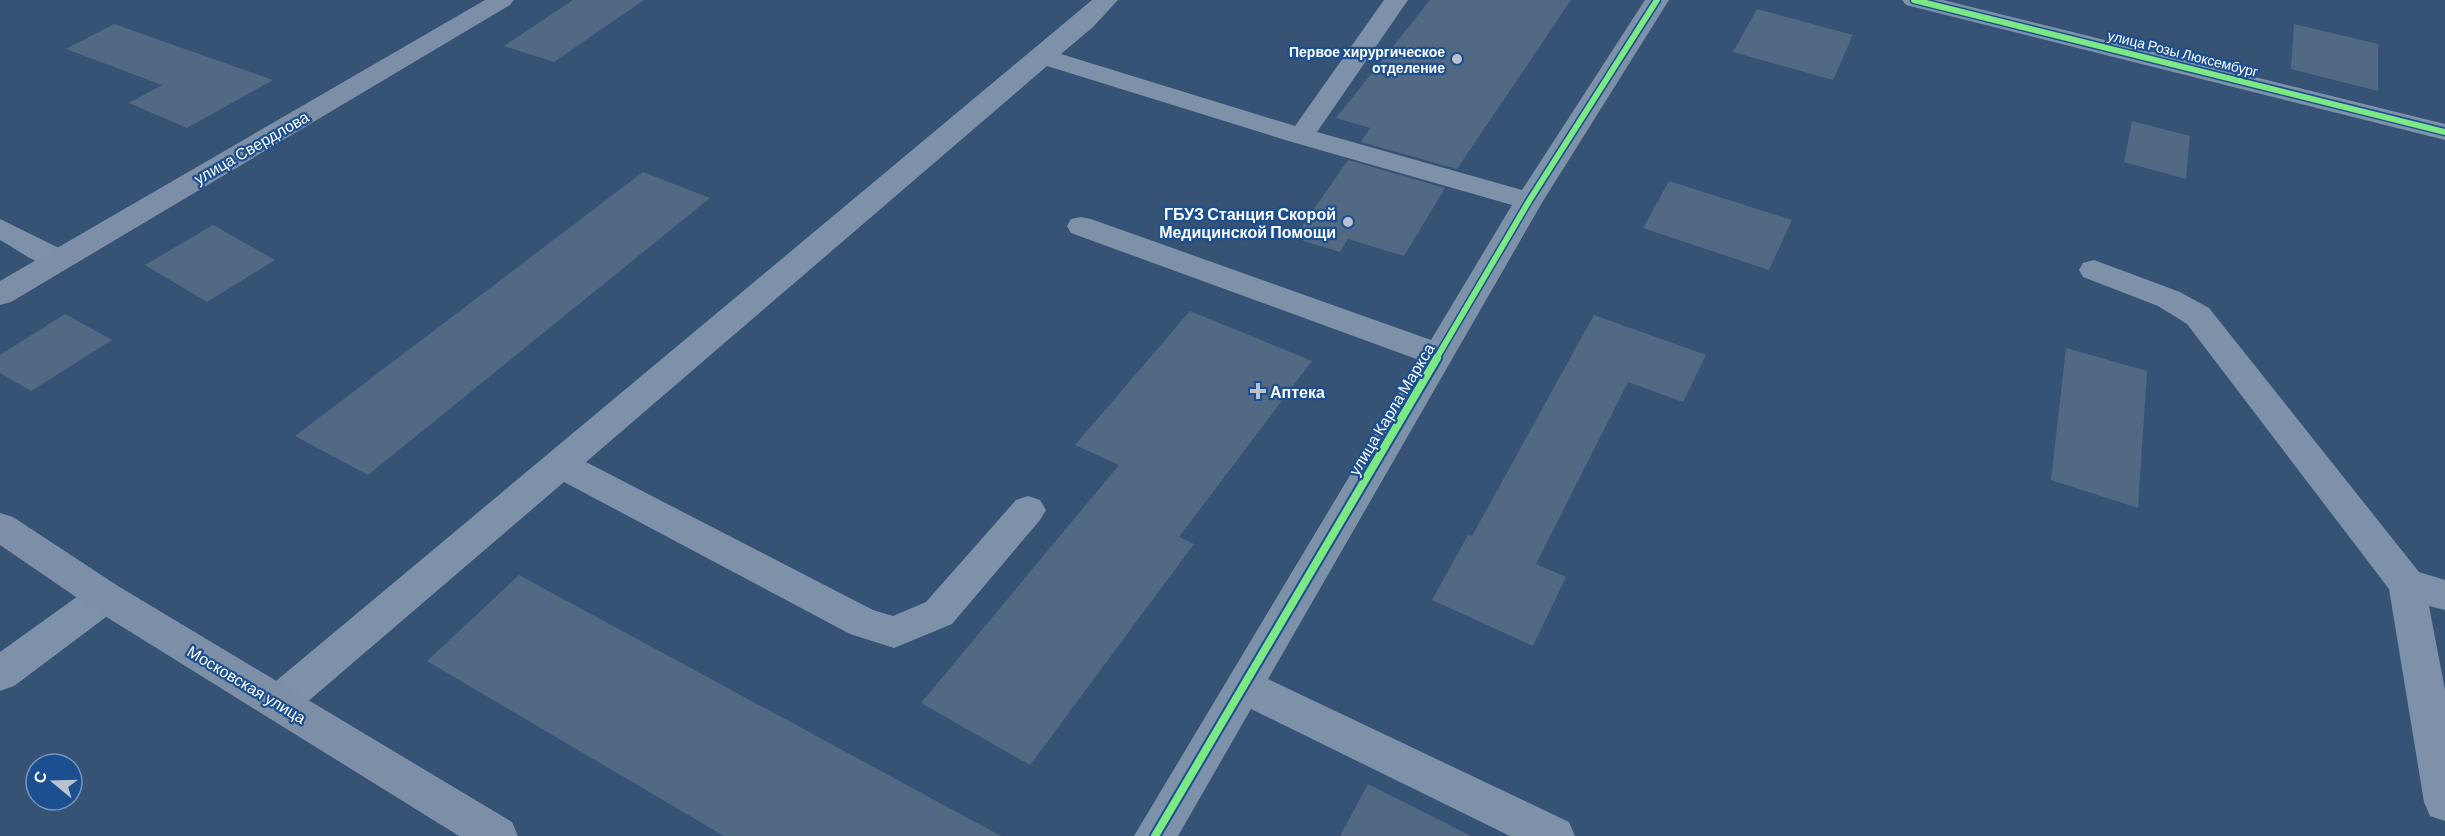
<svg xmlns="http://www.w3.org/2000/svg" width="2445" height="836" font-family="Barlow,sans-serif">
<rect width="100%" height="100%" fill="#365274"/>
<path fill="#526984" d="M573,0h71l-90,62 -50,-16z
M1430,0h141l-114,169 -96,-27 9,-14 -34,-10z
M1757,9l96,26 -20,45 -100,-28z
M114,24l159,56 -86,48 -58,-25 33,-18 -96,-36z
M2294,24l84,20v47l-87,-22z
M2132,121l58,15 -4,43 -62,-17z
M1348,160l97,28 -41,68 -56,-17 -8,13 -46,-14z
M643,172l67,26 -342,277 -73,-39z
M1669,181l123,39 -23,50 -126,-42z
M213,225l62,35 -68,42 -62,-37z
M1190,311l122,50 -133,176 15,7 -164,221 -109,-62 198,-238 -44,-20z
M65,314l47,26 -81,51 -31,-18v-18z
M1594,315l112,40 -23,47 -55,-20 -92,182 30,13 -33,69 -101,-46 36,-65 4,1z
M2066,348l81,23 -9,137 -87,-28z
M519,575l482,261h-277l-297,-175z
M1368,784l103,52h-131z"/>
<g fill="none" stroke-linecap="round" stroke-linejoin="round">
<path fill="#7d92a8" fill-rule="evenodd" d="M1092,0h26l-25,27 -32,27 234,72 89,-126h24l-91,132 205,58 123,-190h24l-126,201 -275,478 301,143 6,14h-65l-259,-127 -73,127h-44l285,-476 -348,-127 -4,-7 4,-7 10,-2 10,2 340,121 81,-135 -220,-63 -245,-76 -461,396 287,148 20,6 33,-14 90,-102 12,-4 12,4 6,10 -6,10 -88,104 -58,24 -44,-14 -286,-152 -272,233 -14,5 -14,-5 -6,-12 6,-12z
M1902,0h41l502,124v16l-539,-135z
M0,219l69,34 5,7 -5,7c-23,6 -49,-16 -69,-27z
M2094,260l86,32 29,16 210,264 26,8v30l-16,-4 16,84v131l-15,-5 -6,-14 -35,-213 -202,-265 -29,-18 -75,-29 -4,-7 4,-7z
M105,582l13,4 5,11 -5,11 -104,78 -14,5v-39l92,-66z"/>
<path fill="#7d8ea7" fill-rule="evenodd" d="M485,0h29l-4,5 -499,297 -11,3v-24z
M0,513l13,4 105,69 394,236 6,14h-59l-367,-228 -92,-63z"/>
<g stroke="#1b4f8f" stroke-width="9">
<path id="cycleway-far1" d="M1914,0l531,132
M1436,359l93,-158 128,-201"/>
</g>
<g stroke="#1b4f8f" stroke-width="12">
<path id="cycleway" d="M1155,836l282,-478"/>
</g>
<use href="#cycleway-far1" stroke="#7ce984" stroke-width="6"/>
<use href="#cycleway" stroke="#7ce984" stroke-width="8"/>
</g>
<g fill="#b9c2ce" stroke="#1b4f8f" stroke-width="2">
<circle cx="1457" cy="59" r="6"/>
<circle cx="1348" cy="222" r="6"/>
<path d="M1255 382h6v6h6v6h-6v6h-6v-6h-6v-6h6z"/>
</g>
<g text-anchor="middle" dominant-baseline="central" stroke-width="4.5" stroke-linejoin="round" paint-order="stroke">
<g font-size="14" font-weight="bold" fill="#fff" stroke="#1b4f8f" text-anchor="end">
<text x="1445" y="51">Первое хирургическое<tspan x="1445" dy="16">отделение</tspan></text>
</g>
<g font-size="14" fill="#fff" stroke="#1b4f8f">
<text transform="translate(2183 53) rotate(14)">улица Розы Люксембург</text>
</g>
<g font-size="16" fill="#fff" stroke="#1b4f8f">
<text transform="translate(251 147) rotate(-30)">улица Свердлова</text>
<text transform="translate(1391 409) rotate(-59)">улица Карла Маркса</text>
<text transform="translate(247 684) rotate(31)">Московская улица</text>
</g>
<g font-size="16" font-weight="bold" fill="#fff" stroke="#1b4f8f" text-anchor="end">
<text x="1336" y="213">ГБУЗ Станция Скорой<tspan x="1336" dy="18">Медицинской Помощи</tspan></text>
<text x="1270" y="391" text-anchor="start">Аптека</text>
</g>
</g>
<g transform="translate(54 782) rotate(289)"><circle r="28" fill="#1b4f8f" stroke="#7695bc" stroke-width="1.5"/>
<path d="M0-4.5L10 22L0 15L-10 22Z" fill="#b9c2ce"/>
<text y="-9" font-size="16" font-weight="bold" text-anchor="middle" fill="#ffffff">С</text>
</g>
</svg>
